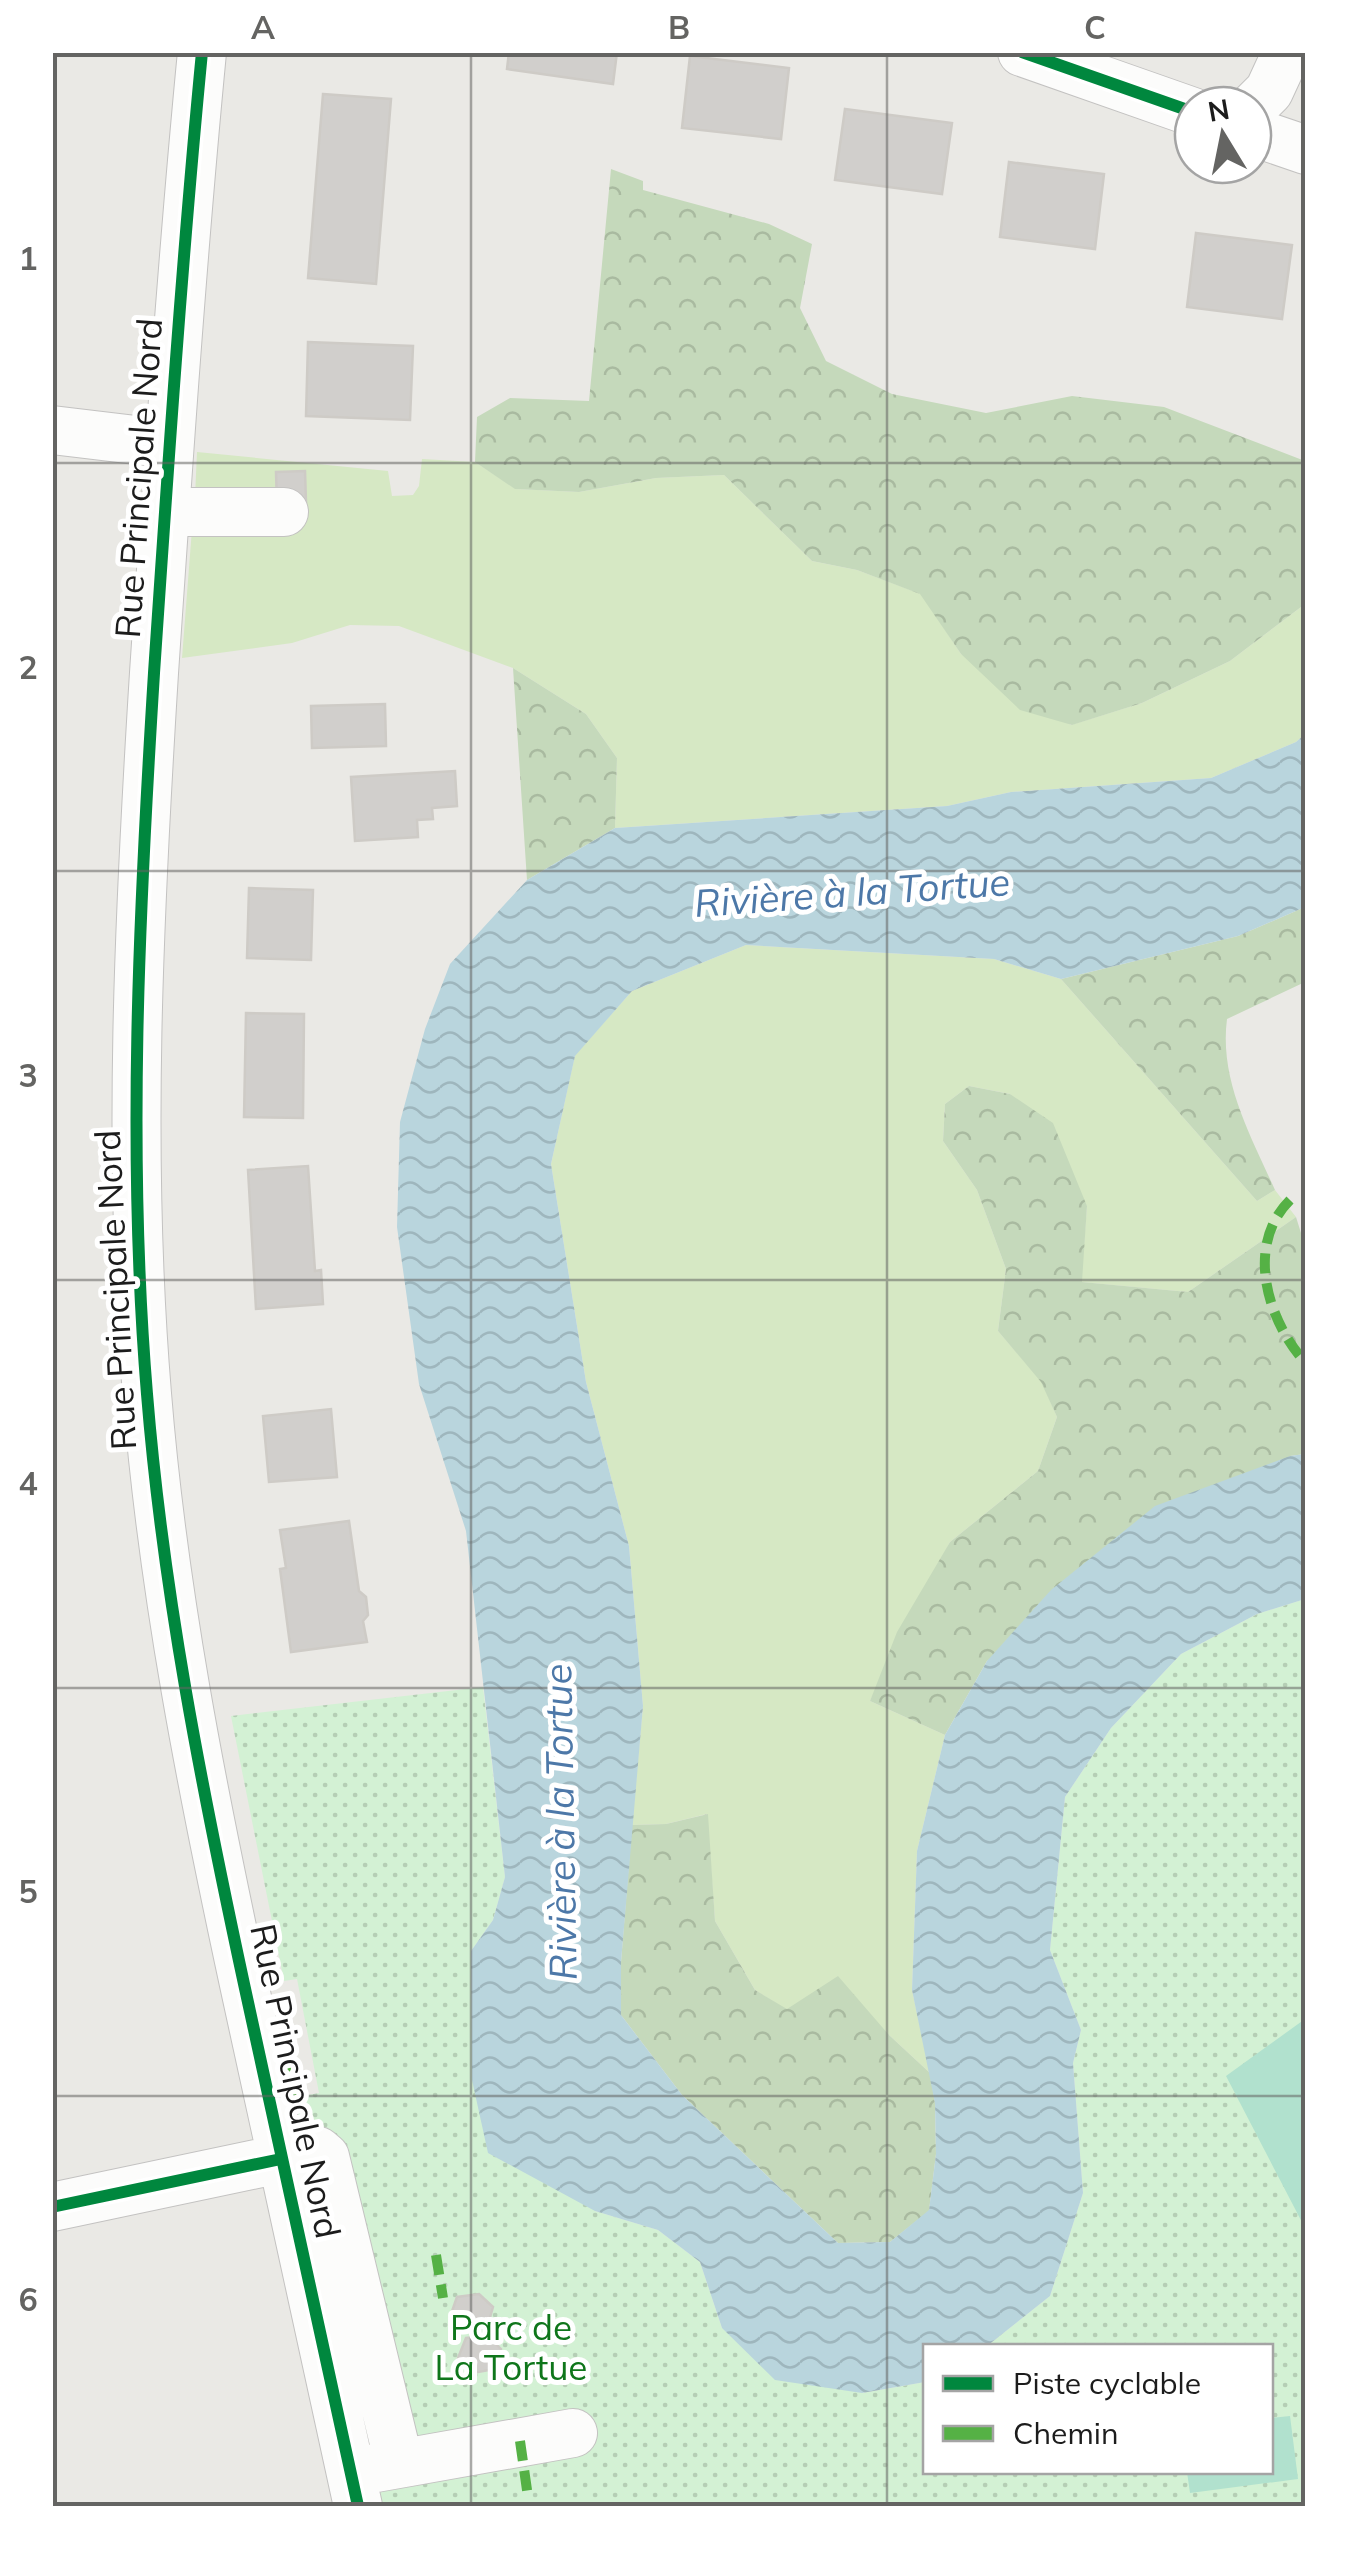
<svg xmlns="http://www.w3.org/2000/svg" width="1358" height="2559" font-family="Mulish,sans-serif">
<defs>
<pattern id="forest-crowns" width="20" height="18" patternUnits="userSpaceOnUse" patternTransform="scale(2.5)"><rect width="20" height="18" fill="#c5d9bb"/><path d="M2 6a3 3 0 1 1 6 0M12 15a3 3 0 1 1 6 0" fill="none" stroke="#a9baa0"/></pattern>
<pattern id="park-dots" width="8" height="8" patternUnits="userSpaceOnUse" patternTransform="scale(2.5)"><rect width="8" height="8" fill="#d3f1d4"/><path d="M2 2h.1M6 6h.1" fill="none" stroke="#b5ceb5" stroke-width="1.8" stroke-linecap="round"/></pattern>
<pattern id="water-waves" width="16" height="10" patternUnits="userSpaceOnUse" patternTransform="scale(2.5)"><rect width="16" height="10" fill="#b9d5dd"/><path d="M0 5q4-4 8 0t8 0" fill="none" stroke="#9eb6bd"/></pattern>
</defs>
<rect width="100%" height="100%" fill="#eae9e5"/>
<path fill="#d6e8c4" d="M197,452l191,19 4,25 21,-1 6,-9 3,-27 53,3 41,27 63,3 77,-14 68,-3 88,86 45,9 64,24 40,60 110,71 71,-22 88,-42 75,-57v130l-9,8 -85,36 -200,14 -64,14 -332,22 2,-70 -31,-44 -73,-46 -114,-42 -49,-1 -58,18 -110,15 10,-129 113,-14 -1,-44 -28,1 1,26 -82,-1z
M746,945l248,14 67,20 196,222 18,-11 21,27 -108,75 -107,-10 6,-76 -77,-112 -41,-8 -24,18 -2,37 34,49 29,79 -8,62 44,51 15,35 -19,54 -88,71 -80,159 75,34 -28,116 -5,139 18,83 -41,-38 -102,-25 -32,-20 -40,-69 -8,-107 -41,10 -34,1 11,-119 -14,-160 -43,-164 -35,-218 24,-109 57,-64z"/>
<path fill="url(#forest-crowns)" d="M611,169l32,12v9l126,34 43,20 -12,64 26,53 66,33 94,19 86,-17 92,11 141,54v143l-75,57 -88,42 -70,22 -52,-15 -59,-56 -41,-60 -63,-24 -45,-9 -88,-86 -68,3 -77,14 -64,-3 -40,-27 2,-45 33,-19 79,3z
M513,668l73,46 31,44 -2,70 -88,52z
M1305,907v75l-78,37c-8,61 24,117 48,171l-18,11 -196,-222 177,-43z
M969,1086l41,8 43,29 34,83 -5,76 106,10 108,-75 10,32 -1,205 -15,2 -303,205 -42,74 -75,-34 27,-69 53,-90 88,-71 19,-54 -16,-35 -43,-51 8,-62 -29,-79 -34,-49 2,-37z
M708,1814l7,107 40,69 32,19 51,-33 51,59 41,38 5,30 1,51 -7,57 -39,31 -52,1 -156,-148 -61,-80v-53l11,-137 34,-1z"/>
<path fill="url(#park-dots)" d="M1305,1599v907h-923l-70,-326 -20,-82 27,-5 -22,-114 -13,2 -53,-265 252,-29 22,190 -12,43 -22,31 124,260 63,19 42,32 22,66 140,65 63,-11 1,90h344v-126h-283l63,-50 33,-103 -10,-130 8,-33 -31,-80 15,-153 46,-69 70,-74 76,-40z"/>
<path fill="#b1e1ce" d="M1305,2019v209l-79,-152z
M1290,2416l8,63 -108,14 -3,-21h83l1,-54z"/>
<path fill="url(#water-waves)" d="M1305,734v173l-67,29 -177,43 -67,-20 -248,-14 -114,46 -57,65 -24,108 35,218 43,164 14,160 -22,256v53l61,80 156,148 52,-1 39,-32 7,-56 -1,-51 -23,-113 5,-139 28,-116 42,-74 64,-71 104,-84 135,-50 15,-2v145l-48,15 -76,40 -70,74 -46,69 -15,153 31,80 -8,33 10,130 -33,103 -63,50h-61l-1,36 -63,11 -87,-13 -53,-52 -22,-66 -42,-32 -63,-19 -107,-58 -16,-73 -1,-129 22,-31 12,-43 -39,-346 -47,-147 -22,-157 3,-105 25,-93 25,-65 77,-84 88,-52 332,-22 64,-14 200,-14 85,-36z"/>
<path fill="#d1cfcc" stroke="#cecbc6" stroke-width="2.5" d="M509,52h108l-4,32 -106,-15z
M690,56l99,12 -8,71 -99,-11z
M323,94l68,5 -15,185 -68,-6z
M845,109l107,14 -10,71 -107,-14z
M1009,162l95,12 -9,75 -95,-12z
M1196,233l96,12 -10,74 -95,-12z
M308,342l105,4 -3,74 -104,-4z
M305,471l1,31 -29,2 -1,-32z
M385,704l1,42 -74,2 -1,-42z
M455,771l2,35 -25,2 1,11 -16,1 1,17 -63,4 -4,-64z
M249,888l64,2 -2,70 -64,-2z
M246,1013l58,1 -1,104 -59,-1z
M308,1166l7,105 6,-1 2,34 -67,5 -8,-139z
M331,1409l6,68 -68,5 -6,-66z
M349,1521l10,70 7,6 2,18 -5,6 4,21 -76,10 -11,-83 6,-1 -6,-38z
M479,2294l14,13 -6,21 -23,4 -14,-15 7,-20z
M488,2336l13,13 -6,20 -22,4 -15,-15 8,-20z"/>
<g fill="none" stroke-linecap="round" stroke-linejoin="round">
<g stroke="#c3c2c1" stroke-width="50">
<path id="minor" d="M202,52c-20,207 -34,414 -48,621 -15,240 -27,481 -7,721 16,199 55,395 97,590 37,174 75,348 114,522
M1022,52l171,60
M1253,107l16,-16 18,-39
M1253,132l53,18
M52,430l117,14
M164,512h120
M52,2207l266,-56 7,6 74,306
M370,2469l203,-36"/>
</g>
<use href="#minor" stroke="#fcfcfb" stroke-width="48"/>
<path stroke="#55b145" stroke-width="10" stroke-dasharray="20 10" stroke-linecap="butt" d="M1290,1200c-46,46 -22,122 16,163
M284,2034l16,72
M436,2255l7,43
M520,2441l8,56"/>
<g stroke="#fff" stroke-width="19">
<path id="cycleway" d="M202,52c-20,207 -34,414 -48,621 -15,240 -27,481 -7,721 16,199 55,395 97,590 37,174 75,348 114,522
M1022,52l171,60
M52,2207l229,-48"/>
</g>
<use href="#cycleway" stroke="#00873e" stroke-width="12"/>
</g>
<path fill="none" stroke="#646462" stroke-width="2.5" stroke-opacity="0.55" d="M471,52v2454M887,52v2454M52,463h1254M52,871h1254M52,1280h1254M52,1688h1254M52,2096h1254"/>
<g text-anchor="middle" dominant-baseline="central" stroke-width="10" stroke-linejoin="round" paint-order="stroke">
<g font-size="35" fill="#1c1c1c" stroke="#fff">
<text transform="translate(138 478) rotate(-86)">Rue Principale Nord</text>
<text transform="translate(115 1290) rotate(-93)">Rue Principale Nord</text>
<text transform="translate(296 2081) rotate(78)">Rue Principale Nord</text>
</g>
<g font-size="35" fill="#0f761b" stroke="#fff">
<text x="511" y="2327">Parc de<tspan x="511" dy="40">La Tortue</tspan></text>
</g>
<g font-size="38" font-style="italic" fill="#4d78a8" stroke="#fff">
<text transform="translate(852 892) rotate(-4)">Rivière à la Tortue</text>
<text transform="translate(560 1822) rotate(-91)">Rivière à la Tortue</text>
</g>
</g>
<rect width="1358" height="2559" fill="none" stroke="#ffffff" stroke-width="110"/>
<rect x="923" y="2344" width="350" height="130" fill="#ffffff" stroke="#a4a4a4" stroke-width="2.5"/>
<rect x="943" y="2376" width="50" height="15" fill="#00873e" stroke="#a4a4a4" stroke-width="2.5"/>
<text x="1013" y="2394" font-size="30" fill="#1c1c1c">Piste cyclable</text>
<rect x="943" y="2426" width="50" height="15" fill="#55b145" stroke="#a4a4a4" stroke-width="2.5"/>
<text x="1013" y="2444" font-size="30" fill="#1c1c1c">Chemin</text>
<g transform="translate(1223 135) rotate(350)"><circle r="48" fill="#ffffff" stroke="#a4a4a4" stroke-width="2.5"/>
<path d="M0-8L18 38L0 25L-18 38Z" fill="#646462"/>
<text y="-15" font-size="28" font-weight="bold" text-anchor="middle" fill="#1c1c1c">N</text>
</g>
<rect x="55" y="55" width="1248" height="2449" fill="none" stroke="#646462" stroke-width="4"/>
<g font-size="32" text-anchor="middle" font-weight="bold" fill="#646462">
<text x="263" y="39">A</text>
<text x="679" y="39">B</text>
<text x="1095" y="39">C</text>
<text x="28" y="270">1</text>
<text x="28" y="679">2</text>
<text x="28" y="1087">3</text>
<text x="28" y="1495">4</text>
<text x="28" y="1903">5</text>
<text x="28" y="2311">6</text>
</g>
</svg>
